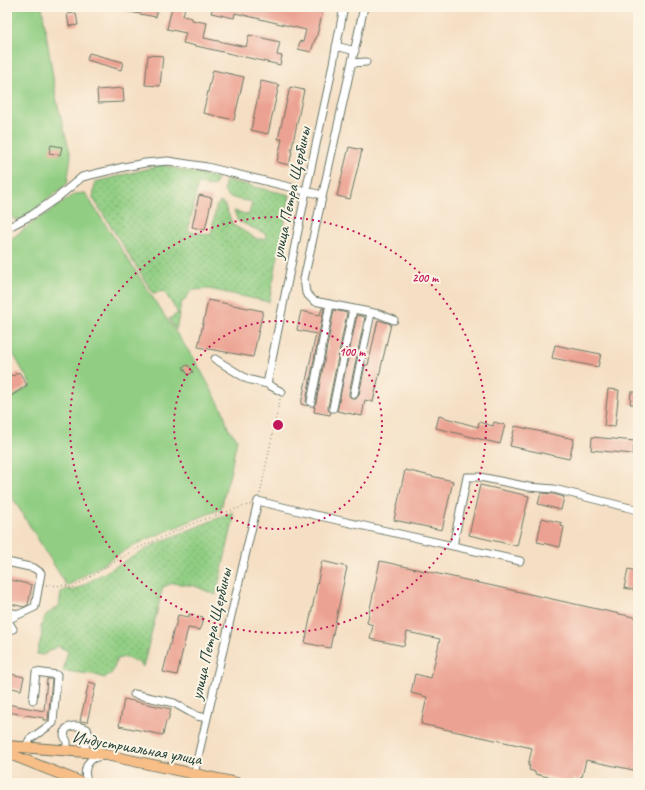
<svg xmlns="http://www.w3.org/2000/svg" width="645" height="790" font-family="Caveat,sans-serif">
<defs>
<pattern id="grass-dots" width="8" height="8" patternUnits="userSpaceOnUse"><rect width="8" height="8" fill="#91ce83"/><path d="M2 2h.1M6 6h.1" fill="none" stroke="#76a86c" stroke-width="1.8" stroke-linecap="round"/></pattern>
</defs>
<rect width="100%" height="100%" fill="#fcf5e5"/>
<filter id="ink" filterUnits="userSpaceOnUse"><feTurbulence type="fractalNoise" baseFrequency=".025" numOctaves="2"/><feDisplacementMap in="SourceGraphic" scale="8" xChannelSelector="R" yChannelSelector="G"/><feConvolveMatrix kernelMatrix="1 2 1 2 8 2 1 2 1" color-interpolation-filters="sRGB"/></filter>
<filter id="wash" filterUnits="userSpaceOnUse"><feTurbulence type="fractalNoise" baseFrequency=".012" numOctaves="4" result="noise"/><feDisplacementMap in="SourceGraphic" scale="16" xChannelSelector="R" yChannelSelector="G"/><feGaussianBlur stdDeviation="0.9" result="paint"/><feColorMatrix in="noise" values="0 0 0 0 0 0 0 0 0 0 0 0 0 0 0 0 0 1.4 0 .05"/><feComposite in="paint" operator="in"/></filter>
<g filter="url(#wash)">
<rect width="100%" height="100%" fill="#f5dfc4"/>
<path fill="url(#grass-dots)" stroke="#58865c" d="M162,165l55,13 -2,7 -3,1 -14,-2 -10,47 23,4 5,-28 4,-5 4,2 9,21 24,14h9v-5l-28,-13 -4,-10 15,4 3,-13c-7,-2 -28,-3 -28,-12 0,-3 1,-7 2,-10l64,15 -21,107 -60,-13 -17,1 -11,14 -5,26 -7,-11 9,-6 -14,-22 -11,2 -60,-95 2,-16z
M233,512v10l-17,73 -21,-9 -22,-3 -10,4 -20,80 -5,-5 -14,-5 -7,2 -5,14 -7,5 -13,-4 -29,-3 5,-20 -10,-5 -15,9 -6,-1 5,-20 -1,-8 5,-11 13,-9 2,-14 7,-3 5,2 82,-47z"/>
<path fill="#91ce83" stroke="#58865c" d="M7,7h35l15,96 14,53 -4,28 -43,34 -10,2 -7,-12z
M85,193l81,125 30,44 27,49 5,17 9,11 -7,35 -4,13 -5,22 -28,11 -57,24 -69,42 -60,-97v-88l24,-16 -24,-42v-101l24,-18 44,-30z"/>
<g id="blocks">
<path fill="#eca292" d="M119,7h39l-2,10 -37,-7z
M172,7h13l-2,9 9,2v2l15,3 -3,15 42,9 3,-12 31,7 -3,13 5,1 -2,9 -97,-22 3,-10 -19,-4z
M213,7h111l-8,32h-1l-4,13 -13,-3 2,-8 3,1 3,-12 -71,-17 -1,5 -23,-5z
M76,13l2,12 -9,1 -2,-12z
M89,53l34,9 -2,8 -34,-10z
M148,55l15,1 -3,30 -15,-1z
M213,70l31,7 -10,43 -31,-7z
M261,81l18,4 -11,49 -17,-4z
M290,87l14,3 -13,62h1l-3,13 -12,-3 5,-23h-4z
M123,88l1,14 -26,1 -1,-13z
M51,145l11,2 -2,8 -11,-2z
M349,147l13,3 -12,49 -13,-3z
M199,195l13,3 -7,32 -13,-3z
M208,300l55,11 -10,46 -55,-10z
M322,308h2l-18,93 2,5 -7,-2 15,-70 -19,-4 4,-19 19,4z
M334,310l13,3 -19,94v3l3,2 -1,3 -16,-3 1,-5h-2l3,-4z
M357,315l8,2 -16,76v3l4,3h3l3,-4 6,-30h3l10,-45 13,4 -18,78 -8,-2 -3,16 -25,-5z
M555,345l46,9 -3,13 -46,-9z
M188,365l5,7 -5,3 -5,-8z
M19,372l8,13 -20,14v-21l5,-3 1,1z
M608,389l11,1 -4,37 -11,-1z
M631,392h7v12h-8z
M439,416l39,11 1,-5 14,4 1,-4 11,3 -5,19 -64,-16z
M515,426l59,13 -5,20 -59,-13z
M592,437l43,4 -2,13 -42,-4z
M405,470l48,11 -11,49 -48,-10z
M480,485l49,11 -12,50 -48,-11z
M541,493l12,1 11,3 -3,13 -23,-6z
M542,518l20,5 -1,3 3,1 -4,20 -23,-5z
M322,561l25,6 -17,81 -25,-5z
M380,561l258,57v153l-52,-11 -4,17 -1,-1 -1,4 -8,-1 -1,3 -36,-8v-2l-6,-2 1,-4h-2l4,-18 -111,-24 6,-27 -16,-4 4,-19 16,4 9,-39 -33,-7 -3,14 -34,-7 3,-14 -6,-2z
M628,569l10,2v20l-14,-3z
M7,579l25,6 -4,20 -4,2 -17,-4z
M189,614l14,3 -3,13 -12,-2 -11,47 -14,-3 11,-44h1l3,-13 11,2z
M7,673l17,4 -3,13 -14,-3z
M47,679h5l-4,41h-5l1,-2 -37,-6v-8l37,7z
M89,682l7,2 -9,38 -7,-1z
M124,699l47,10 -3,12h-2l-3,14 -44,-9z"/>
</g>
</g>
<g filter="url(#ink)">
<use href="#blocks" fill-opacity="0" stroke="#6a7666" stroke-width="1"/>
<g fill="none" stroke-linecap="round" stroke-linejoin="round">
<g stroke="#6a7666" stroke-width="9">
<path id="minor" d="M364,7l-60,272 2,14 8,8 65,13 15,6
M634,7l4,2
M336,46l19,5
M352,63l14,-1
M7,228l25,-13 26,-18 24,-20 42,-10 21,-4 23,-2 39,6 115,28
M215,359l32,20 20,5 15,8
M267,384l39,-193 23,-107 15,-77
M354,394l17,-81
M311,402l19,-98
M333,408l20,-99
M453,546l14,-69h13l49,10 25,2 84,21
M7,562l27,6 7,5 -6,34 -28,13
M7,612l12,2
M7,620l6,9
M134,694l40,9 23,13 10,2
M25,748l5,-9 23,-16 4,-48 -21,-3 -3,28
M67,751v-9l-3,-7 2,-6c7,-5 13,-3 21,0l2,6 -4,9 1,8
M194,774l13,-56 51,-217 57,14 205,46
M90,783c-8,-7 -5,-20 4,-25 3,-1 7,-2 10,-2"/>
</g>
<g stroke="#6a7666" stroke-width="12">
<path id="highway" d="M7,746l79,6 20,3 131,28
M7,753l76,30"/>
</g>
<path stroke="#6a7666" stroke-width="1" stroke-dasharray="1 3" stroke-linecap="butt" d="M260,494l20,-95
M46,585l23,1 3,2 64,-39 31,-14 32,-14 52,-17"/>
<use href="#minor" stroke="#fff" stroke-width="7"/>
<use href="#highway" stroke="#f7be87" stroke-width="10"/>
</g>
</g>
<g fill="none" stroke="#c2185b" stroke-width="2" stroke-dasharray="2 4">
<circle cx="278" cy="425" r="104"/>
<circle cx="278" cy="425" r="208"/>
</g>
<g text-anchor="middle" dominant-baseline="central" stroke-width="4" stroke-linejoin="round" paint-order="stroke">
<g font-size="17" fill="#1f3d34" stroke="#fcf5e5">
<text transform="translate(291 193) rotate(-78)">улица Петра Щербины</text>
<text transform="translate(211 634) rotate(-77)">улица Петра Щербины</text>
<text transform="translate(137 748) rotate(10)">Индустриальная улица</text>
</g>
</g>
<circle cx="278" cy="425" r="6" fill="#c2185b" stroke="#fcf5e5" stroke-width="2"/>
<g font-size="12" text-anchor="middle" font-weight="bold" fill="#c2185b" stroke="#fcf5e5" stroke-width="4" stroke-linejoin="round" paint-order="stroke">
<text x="425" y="282">200 m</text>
<text x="352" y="356">100 m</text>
</g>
<rect width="645" height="790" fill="none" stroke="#fcf5e5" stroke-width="24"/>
</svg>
